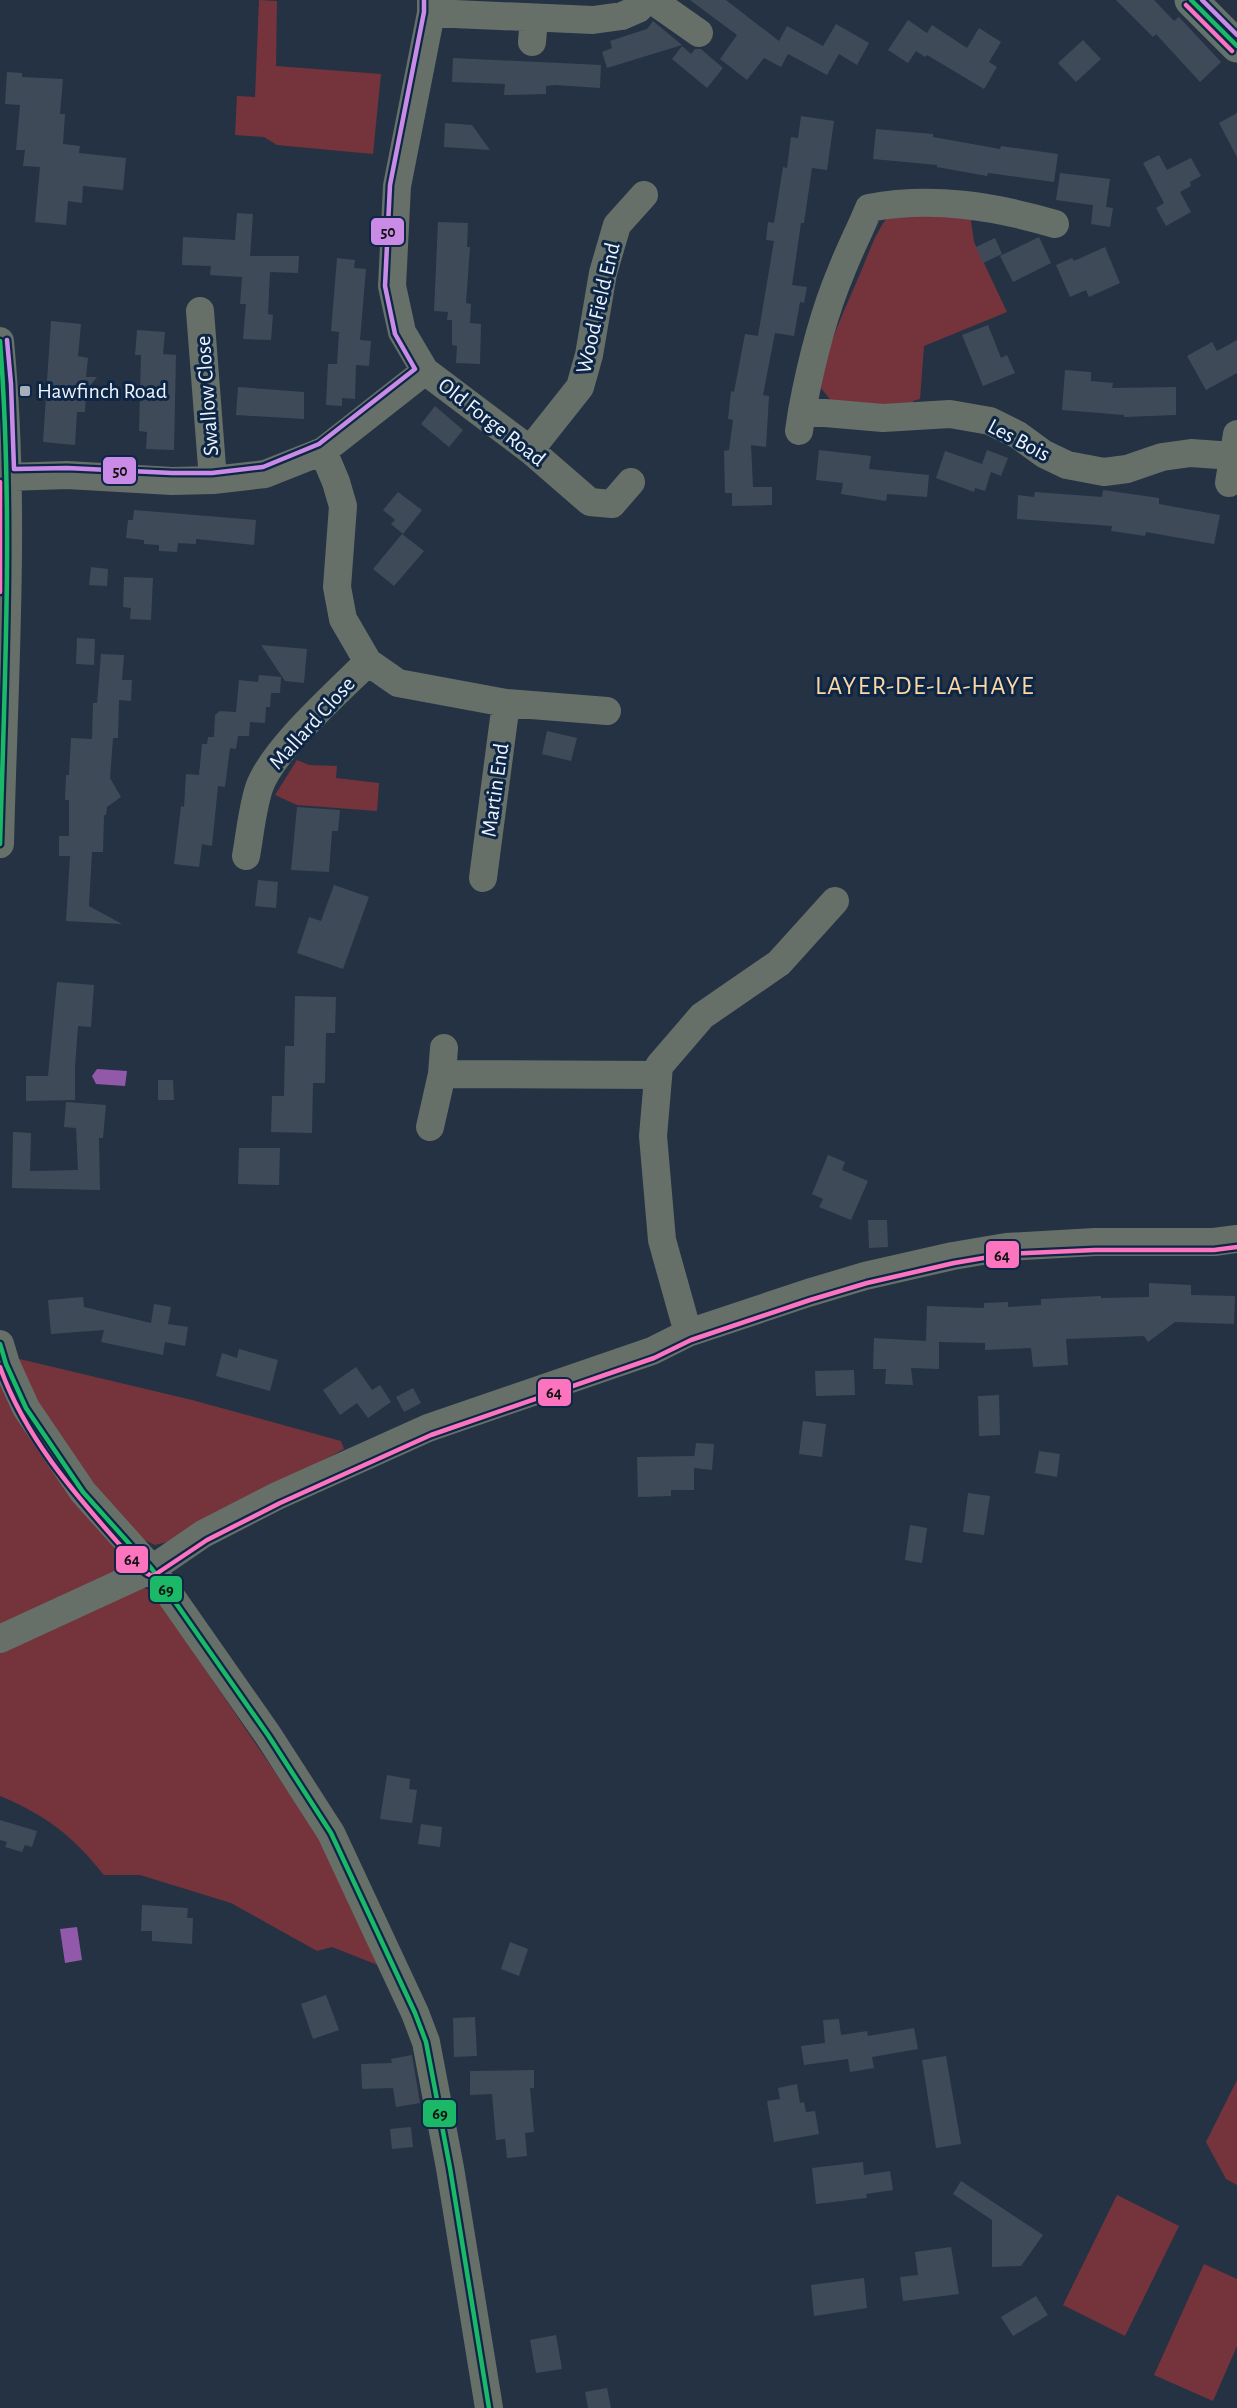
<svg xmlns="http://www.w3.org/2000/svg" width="1237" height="2408" font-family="'Alegreya Sans',sans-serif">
<rect width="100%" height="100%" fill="#253244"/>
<path fill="#75343c" d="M259,0l18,1 -1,65 105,8 -8,80 -96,-9 -13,-8 -29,-2 2,-39 18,1z
M892,212l88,1 -9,8 3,21 33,70 -83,34 -4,53 -7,2v7l-80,-5 -12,-15c5,-42 23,-76 39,-114 9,-21 16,-45 32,-62z
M297,760l12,5 28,1 -1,12 43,5 -2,28 -80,-6 -22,-10z
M11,1357l181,43 149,41 3,8 -169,91 -20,5 -17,-8 -102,-124z
M0,1380l82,124 47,61 -129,68z
M136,1585l16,6 184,271 52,107 -56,-22 -15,4 -86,-48 -91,-28h-36c-31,-39 -58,-60 -104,-79v-151z
M1237,2080v105l-11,-6 -20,-37z
M1117,2195l62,31 -54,110 -62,-31z
M1204,2264l33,15v67l-24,55 -59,-26z"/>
<path fill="#9258a9" d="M97,1069l30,2 -2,15 -29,-2 -4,-8z
M77,1927l5,33 -17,3 -5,-34z"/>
<path fill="#3f4a59" d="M690,0h36l53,41 8,-15 36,20 13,-22 33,19 -12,22 -18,-11 -12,21 -39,-21 -7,13 -17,-9 -17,22 -27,-21 17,-24z
M1116,0h38l20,21 5,-4 42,45 -21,20 -44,-48 -3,3z
M908,20l19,13 5,-8 35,23 12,-20 22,14 -12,20 8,5 -13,22 -57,-34 -2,2 -9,-6 -8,12 -20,-13z
M653,21l29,24 -75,23 -5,-16 10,-4 -2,-7 37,-12z
M1083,40l18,19 -25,23 -18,-19z
M682,46l9,8 4,-5h6l22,19 -16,20 -35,-29z
M453,58l148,7 -1,23 -45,-3 -9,1v8l-42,1 1,-11 -53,-2z
M7,72l15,1v4l41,2 -3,35h5l-2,30 17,2 -1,7 47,5 -3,32 -40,-4 -1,17 -14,-2 -2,24 -31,-3 5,-55 -17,-1 2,-16h-9l4,-45 -15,-1z
M1237,113v44l-18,-34z
M801,116l33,5 -7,49 -15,-2 -8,55h-3l-9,62 15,2 -3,16 -4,-1 -6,34 -19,-3 -12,62 6,1 -3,51 -15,-2 2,42h19v18l-40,1v-13h-7l-1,-42 5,-1 4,-30 -5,-1 3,-28 3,1 11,-58 13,2 16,-95 -8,-1 2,-18 6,1 9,-56 4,1 4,-31 7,1z
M445,123l27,2 18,25 -46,-3z
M876,129l57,5v3l67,12 1,-3 57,8 -4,28 -66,-9 -1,3 -50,-9v-2l-64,-6z
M1159,155l8,15 24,-12 10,18 -11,6 1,4 -11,6 11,20 -25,14 -10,-18 8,-5 -21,-40z
M1060,173l50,6 -4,28 -50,-7z
M1093,205l20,3 -3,19 -19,-3z
M237,213l16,1 -3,42h49l-1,17 -28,-1 -2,42 5,1 -2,25 -28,-1 3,-35h-6l2,-27 -32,-2 1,-9 -29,-1 1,-28 52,3z
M438,222l30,1 -1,24h3l-4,56 5,1 -1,19 11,1 -1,40 -24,-1 1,-17 -5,-1v-25h-5l1,-8 -14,-1z
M1039,237l12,26 -38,19 -13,-26z
M995,238l7,16 -19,9 -7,-16z
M1105,247l15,36 -31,14 -3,-7 -16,7 -14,-32 16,-7 2,3z
M337,258l18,2 -1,8 12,1 -6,71 11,1 -2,25 -13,-1 -1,34 -13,-1v8l-16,-1 2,-41h9l2,-32 -8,-1z
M51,321l30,3 -3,32 10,2 -2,19h11l-11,14 -1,21h-8l-2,33 -32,-3z
M988,325l13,33 6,-3 8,18 -32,13 -21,-51z
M137,330l28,2 -2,22 13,1 -2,95 -28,-1 1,-17 -8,-1 2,-76h-6z
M1237,340v33l-31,17 -19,-34 25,-14 5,9z
M1065,370l26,2v9l22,2 -1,5 64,-1v28l-52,2v-2l-62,-5z
M238,387l66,5v27l-68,-4z
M435,406l28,24 -14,17 -28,-23z
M819,450l52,6 -2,13 60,6 -2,22 -40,-3 -1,7 -45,-7 2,-11 -27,-3z
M987,450l21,8 -7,18 -10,-4 -6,19 -10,-3 -1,4 -38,-14 9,-27 37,13z
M1103,490l56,8v6l61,11 -6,29 -68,-12 -1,4 -34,-5 1,-5 -95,-7 1,-24 16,2 1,-5 67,5z
M398,492l24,18 -19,24 -12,-10 4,-4 -12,-10z
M134,510l122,10 -2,25 -58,-6v5l-18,-1 -1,9 -18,-1v-6l-15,-1v-4l-18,-2 2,-18h5z
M402,534l22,17 -30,35 -21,-17z
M91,567l17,2 -1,17 -18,-1z
M124,577l29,1 -2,42 -21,-1 1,-11 -8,-1z
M77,638l18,1 -1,26 -18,-1z
M261,645l46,4 -3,34 -19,-2z
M101,654l23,1 -2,25h10l-1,21 -12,-1 -1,38h-5l-3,40 11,19 -14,10 -1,8h-2l-1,37h-11l-3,54 33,18 -56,-3 4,-65h-11v-20h10v-36h-4l1,-25h3l2,-37 21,1 1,-36h4z
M259,675l22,2 -1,16h-9l-1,14h-4l-1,16 -15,-1 -1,14h-11l-2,13 -6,-1 -5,39 -7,-1 -6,60 -10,-2 -3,23 -25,-3 7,-58 3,1 2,-33 13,1 3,-31h5l1,-7h6l1,-22 5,-4 16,1 3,-32 19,2z
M547,731l30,7 -6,23 -29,-7z
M297,807l43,3 -2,21h-6l-3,41 -38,-2z
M258,880l20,2 -2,26 -21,-2z
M334,885l35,12 -26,72 -46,-16 12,-36 12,4z
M57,982l37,3 -3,42 -13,-1 -3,41v33l-49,1v-25h22z
M295,996l41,1 -1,36h-9l-1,50h-12l-1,50 -41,-1 1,-36h12l1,-50h9z
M158,1080h15l1,20h-16z
M66,1102l40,3 -3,33h-4l1,52 -88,-2 1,-56 18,1 -1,38 48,-1 -2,-42 -12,-1z
M239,1148h41l-1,37 -41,-1z
M828,1155l17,7 -3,8 26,11 -17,39 -32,-13 4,-8 -11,-5z
M868,1220h19l1,27 -19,1z
M1149,1283l42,2v10l44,1 -1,28 -59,-2 -27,20 -4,-6 -78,3 2,26 -35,2 -2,-19 -46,2v-7l-46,-1v27l-28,-1 2,17 -28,-1 1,-15h-13l1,-31 52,3 1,-35 57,2v-5l24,-1v5l33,-2v-6l60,-3v2l48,-1z
M83,1297l1,10 67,16 3,-19 17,3 -3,17 20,3 -3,19 -20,-4 -2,13 -62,-13 3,-12 -53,4 -3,-34z
M239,1349l39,11 -8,31 -54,-15 6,-23 15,5z
M356,1367l16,23 8,-5 11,17 -23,16 -11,-15 -17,12 -17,-25z
M854,1370l1,25 -39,1 -1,-25z
M413,1388l8,15 -17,9 -8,-15z
M999,1395l1,40 -21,1 -1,-40z
M803,1421l23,3 -4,33 -23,-3z
M696,1443l18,1 -2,26 -18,-2v22h-23v6l-33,1 -1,-40 57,-1v3z
M1039,1451l21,3 -3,23 -22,-4z
M968,1493l22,3 -6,39 -21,-3z
M910,1525l17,3 -5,35 -17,-3z
M387,1775l23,4 -1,10 8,1 -5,33 -32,-4z
M0,1820l37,11 -5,16 -7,-2 -3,7 -17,-5 2,-5 -7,-2z
M421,1824l21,3 -2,20 -22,-3z
M142,1905l46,3 -1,10h6l-1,26 -40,-3v-10h-11z
M510,1942l18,7 -9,27 -18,-7z
M326,1995l13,35 -26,9 -12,-35z
M475,2017l2,39 -23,1 -1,-39z
M839,2019l2,16 26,-4 1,5 46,-8 4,21 -46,8 2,11 -24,4 -2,-13 -44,6 -3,-19 24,-3 -2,-23z
M412,2055l8,48 -24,4 -3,-19 -31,1 -1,-25 31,-1 -1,-4z
M946,2056l15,88 -25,4 -14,-88z
M534,2070v18h-4l4,44 -9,1 2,23 -20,2 -2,-19 -9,1 -4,-46 -22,1v-24z
M797,2084l3,19 4,-1 2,10 9,-1 4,23 -45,8 -7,-41 13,-2 -2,-11z
M411,2127l2,20 -21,2 -2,-20z
M863,2162l1,13 26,-4 3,19 -27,4 1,4 -51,6 -4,-36z
M961,2181l82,54 -22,31 -29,1v-47l-39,-26z
M951,2247l8,47 -56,7 -3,-24 18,-2 -3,-23z
M864,2278l3,30 -53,8 -3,-31z
M1036,2296l12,19 -35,21 -12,-19z
M556,2335l6,34 -26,4 -6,-33z
M607,2388l4,20h-23l-3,-16z"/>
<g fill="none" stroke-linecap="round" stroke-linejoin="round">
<path stroke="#667068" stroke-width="28" d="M431,0v13l-34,173 -5,100 10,46 23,39 105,79 60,52 22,2 19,-22
M652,0l47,33
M431,13l162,7 29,-4 16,-7 9,-9
M532,42l2,-24
M200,311l13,169
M0,341c16,167 4,335 0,503
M802,411c9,-48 20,-94 39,-139 8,-21 19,-42 28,-64 63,-12 125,-2 186,16
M799,431l3,-20 81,7 67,-4 40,7 28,14 26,19 23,11 37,7 23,-3 35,-12 29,-4 42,3
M530,450l50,-63 9,-32 14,-82 14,-48 27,-30
M323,451l13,31 7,24 -6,81 6,32 25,43 30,21 108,20 101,8
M7,477l60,-2 105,6 41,-1 52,-6 58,-23 102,-80
M1229,483l8,-49
M246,856c4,-22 6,-46 13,-68 13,-38 79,-96 109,-126
M483,878l23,-175
M442,1074l216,1
M430,1127l12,-53 2,-26
M688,1333l-26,-93 -9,-104 6,-70 43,-50 77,-53 56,-62
M0,1344l6,20 20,44 57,84 69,77 116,166 63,98 84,180 11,29 24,126 39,240
M0,1639l152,-70 51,-35 74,-38 151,-68 224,-77 36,-18 120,-40 57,-17 88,-20 53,-9 89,-5h119l23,-3"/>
<path stroke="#64726c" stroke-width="33" d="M1191,0l46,46"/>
<g stroke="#0e2646" stroke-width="9">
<path id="bus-1" d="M1191,0l46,46
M0,341c13,168 5,335 0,503
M0,1344l6,20 20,44 57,84 69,77 116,166 63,98 84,180 11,29 24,126 39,240"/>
</g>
<g stroke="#0e2646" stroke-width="9">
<path id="bus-2" d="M1186,5l46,46
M0,482v110
M0,1367c24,68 73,125 120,178 8,9 21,29 33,31l54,-36 73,-37 151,-68 223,-77 37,-18 119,-40 57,-17 87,-20 53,-9 88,-4h119l23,-3"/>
</g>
<g stroke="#0e2646" stroke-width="9">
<path id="bus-3" d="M1202,0l35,35
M7,340l4,44 3,85 53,-1 105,5h40l51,-6 56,-23 96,-75 -20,-35 -10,-48 5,-101 34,-173v-12"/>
</g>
<use href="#bus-1" stroke="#1ab867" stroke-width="4.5"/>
<use href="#bus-2" stroke="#fc73be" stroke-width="4.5"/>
<use href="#bus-3" stroke="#ca8be6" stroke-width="4.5"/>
</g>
<rect fill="#a7afbb" stroke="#0e2646" stroke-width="2" x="19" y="385" width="12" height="12" rx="3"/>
<g text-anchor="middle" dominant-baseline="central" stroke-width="6" stroke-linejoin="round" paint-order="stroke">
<g font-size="22" fill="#edf3fb" stroke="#0e2646">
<text transform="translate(598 308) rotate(-77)">Wood Field End</text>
<text transform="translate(207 396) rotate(-94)">Swallow Close</text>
<text transform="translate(492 422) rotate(38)">Old Forge Road</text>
<text transform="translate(1019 440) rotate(28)">Les Bois</text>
<text transform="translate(312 723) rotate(-48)">Mallard Close</text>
<text transform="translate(495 790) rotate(-82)">Martin End</text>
</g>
<g font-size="22" fill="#edf3fb" stroke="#0e2646" text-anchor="start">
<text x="37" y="391">Hawfinch Road</text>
</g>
<g font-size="26" letter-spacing="1.5" fill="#fcd7a2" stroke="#0e2646">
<text x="925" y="686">LAYER-DE-LA-HAYE</text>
</g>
</g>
<g stroke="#0e2646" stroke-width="2">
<rect x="370" y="217" width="35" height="29" rx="6" fill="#ca8be6"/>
<rect x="102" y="456" width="35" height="29" rx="6" fill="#ca8be6"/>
<rect x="985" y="1240" width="35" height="29" rx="6" fill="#fc73be"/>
<rect x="537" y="1378" width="35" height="29" rx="6" fill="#fc73be"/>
<rect x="115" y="1545" width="34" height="29" rx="6" fill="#fc73be"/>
<rect x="149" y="1575" width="34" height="28" rx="6" fill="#1ab867"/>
<rect x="422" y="2099" width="35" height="29" rx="6" fill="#1ab867"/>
</g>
<g font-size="16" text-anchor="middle" font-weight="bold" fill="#111">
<text x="388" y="237">50</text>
<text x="120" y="476">50</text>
<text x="1002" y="1261">64</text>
<text x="554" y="1398">64</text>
<text x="132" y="1565">64</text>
<text x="166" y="1595">69</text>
<text x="440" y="2119">69</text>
</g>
</svg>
